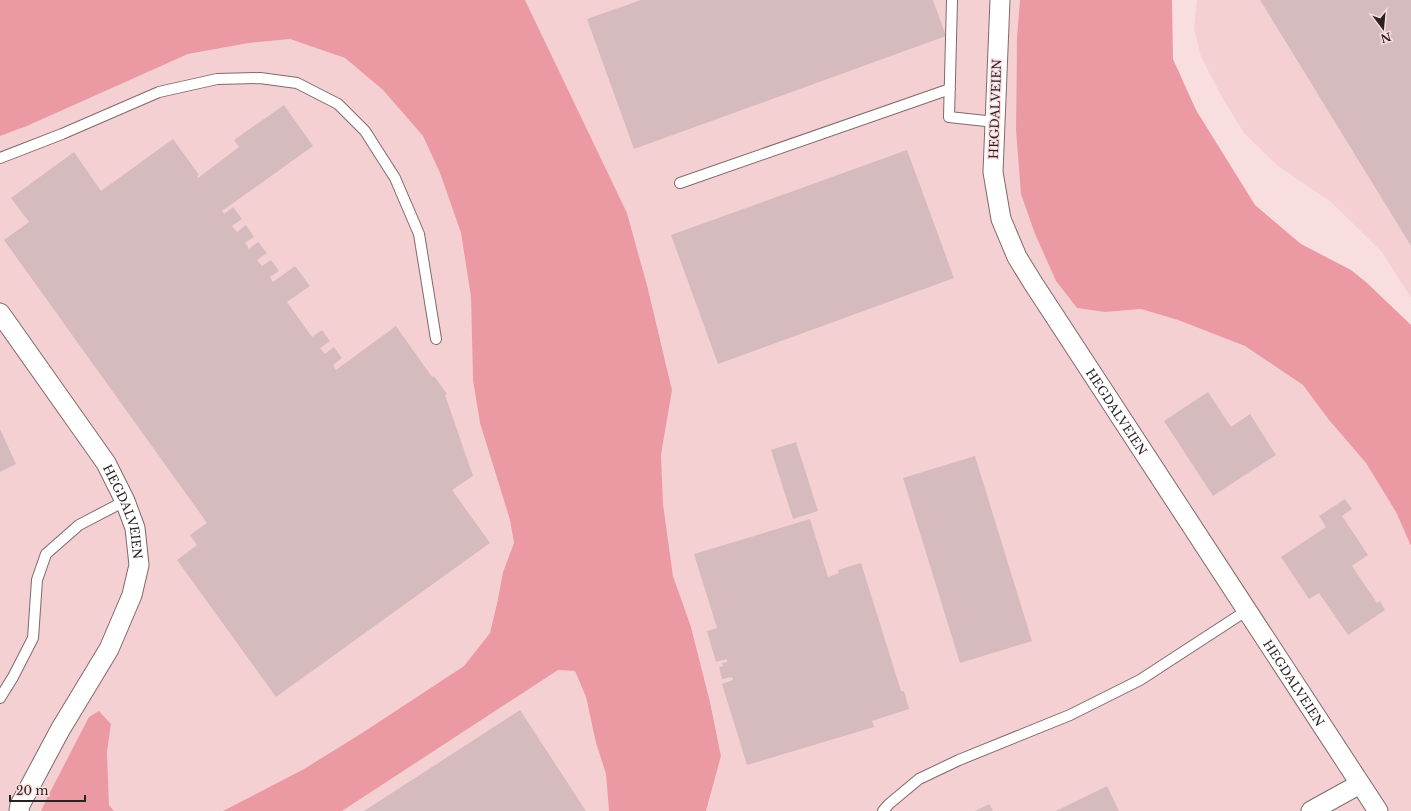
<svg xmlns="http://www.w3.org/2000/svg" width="1411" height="811" font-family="'Libre Baskerville',serif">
<rect width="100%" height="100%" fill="#f9dee0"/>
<path fill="#f4d0d3" d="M525,0h495l-3,37 -1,93 19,104 21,47 21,27 28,4 36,-3 37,11 67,26 58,39 26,35 37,43 30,49 15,34v265h-705l15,-56 -11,-53 -19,-75 -18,-51 -10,-72 -2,-49 11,-66 -24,-100 -21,-76z
M1197,0h214v298l-29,-46 -51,-50 -53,-36 -34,-33 -21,-34 -22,-42 -7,-29z
M290,39l55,19 38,32 40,46 17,37 21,60 10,64 2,83 7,43 30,97 4,23 -11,29 -5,27 -8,34 -26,33 -102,67 -58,36 -81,42h-109l-5,-6 -2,-53 4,-28 -64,74 -6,13h-41v-675l27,-10 161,-72 61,-11z
M558,670l17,1 11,26 10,46 10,31 3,37h-267z"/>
<path fill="#eb9aa3" d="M0,0h525l102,213 21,76 24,101 -11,65 2,49 10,72 18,51 19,75 11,54 -15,55h-97l-3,-37 -10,-31 -10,-46 -11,-26 -17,-1 -216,141h-119l81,-42 58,-36 102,-67 26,-33 8,-34 5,-27 11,-29 -4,-23 -30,-97 -7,-43 -2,-83 -10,-64 -21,-60 -17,-37 -40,-46 -38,-32 -55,-19 -41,4 -61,11 -161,72 -27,10z
M1020,0h152l1,59 23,51 59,95 46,39 50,26 15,12 45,43v221l-15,-34 -30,-49 -37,-43 -26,-35 -58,-39 -67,-26 -37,-11 -36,3 -28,-4 -21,-27 -21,-47 -14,-40 -5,-64 1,-93z
M99,711l12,13 -4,28 2,53 5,6h-73l6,-13 42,-81z"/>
<path fill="#d6bbbe" d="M641,0h292l13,36 -312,113 -47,-130z
M1260,0h151v246z
M284,105l29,41 -91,65 2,3 9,-7 9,12 -10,7 5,6 9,-7 8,12 -9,6 4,6 9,-7 9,11 -10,7 5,6 9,-6 8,11 -9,6 3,5 22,-16 15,20 -23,16 25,35 10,-7 8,11 -10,7 5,6 9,-7 8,11 -9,7 3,5 60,-44 36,51 2,-1 13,18 -2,1 28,81 -21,14 38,53 -214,154 -99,-137 20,-15 -7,-10 17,-12 -203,-283 25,-18 -18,-24 63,-46 27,39 72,-52 26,36 -2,1 1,2 41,-31 -5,-7z
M907,150l47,128 -236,86 -47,-129z
M1208,392l23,35 19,-13 26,41 -63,41 -49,-75z
M0,429l16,35 -16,8z
M796,442l22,69 -25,8 -22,-69z
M975,456l57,185 -72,22 -57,-185z
M1345,499l7,10 -10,7 26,39 -16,11 25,37 3,-2 5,9 -37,25 -29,-42 -10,6 -28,-42 45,-30 -7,-11z
M810,519l18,58 11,-4 -1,-3 23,-7 40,128h3l5,18 -37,12 2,6 -127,38 -25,-81 11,-4 -1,-3 -10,2 -3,-12 4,-1 -1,-3 5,-1v-3l-11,3 -9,-31 10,-3 -23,-74z
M520,710l66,101h-222z
M1107,786l12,25h-63z
M989,804l4,7h-18z"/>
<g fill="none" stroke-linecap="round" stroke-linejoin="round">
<g stroke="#80696b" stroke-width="12">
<path id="service" d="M952,0l-3,117 46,5
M0,158l62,-24 97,-42 58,-13 43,-1 37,5 41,21 27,27 30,47 24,56 17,105
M680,183l270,-94
M0,698l13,-21 20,-39 4,-58 9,-26 33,-29 46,-24
M883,811l6,-7 30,-25 40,-19 111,-45 70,-35 106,-69"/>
</g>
<g stroke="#80696b" stroke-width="21">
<g id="minor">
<path id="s1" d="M1000,0l-7,172 8,47 16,38 16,26 345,528"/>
<path id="s2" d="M0,313l106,150 19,38 10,27 4,37 -7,30 -23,54 -49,81 -40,75 -1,6"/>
<path d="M1311,811l49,-27"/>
</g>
</g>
<use href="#service" stroke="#fff" stroke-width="10"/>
<use href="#minor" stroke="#fff" stroke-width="19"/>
</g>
<g text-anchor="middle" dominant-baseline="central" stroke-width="3" stroke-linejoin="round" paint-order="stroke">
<g font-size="12" fill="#2b2122" stroke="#f9dee0">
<text transform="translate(995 109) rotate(-88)">HEGDALVEIEN</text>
<text stroke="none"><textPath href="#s1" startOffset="445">HEGDALVEIEN</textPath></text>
<text stroke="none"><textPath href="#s2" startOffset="236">HEGDALVEIEN</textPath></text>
<text stroke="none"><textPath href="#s1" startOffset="769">HEGDALVEIEN</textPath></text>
</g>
</g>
<g transform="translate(1383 28) rotate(164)" stroke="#f9dee0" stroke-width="3" paint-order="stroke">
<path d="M0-3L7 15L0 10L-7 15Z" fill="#2b2122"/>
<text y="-6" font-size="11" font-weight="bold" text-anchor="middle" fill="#2b2122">N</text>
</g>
<path d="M10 795v6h75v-6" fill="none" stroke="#2b2122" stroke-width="2"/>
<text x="16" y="795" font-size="12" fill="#2b2122" stroke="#f9dee0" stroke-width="3" paint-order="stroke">20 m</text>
</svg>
